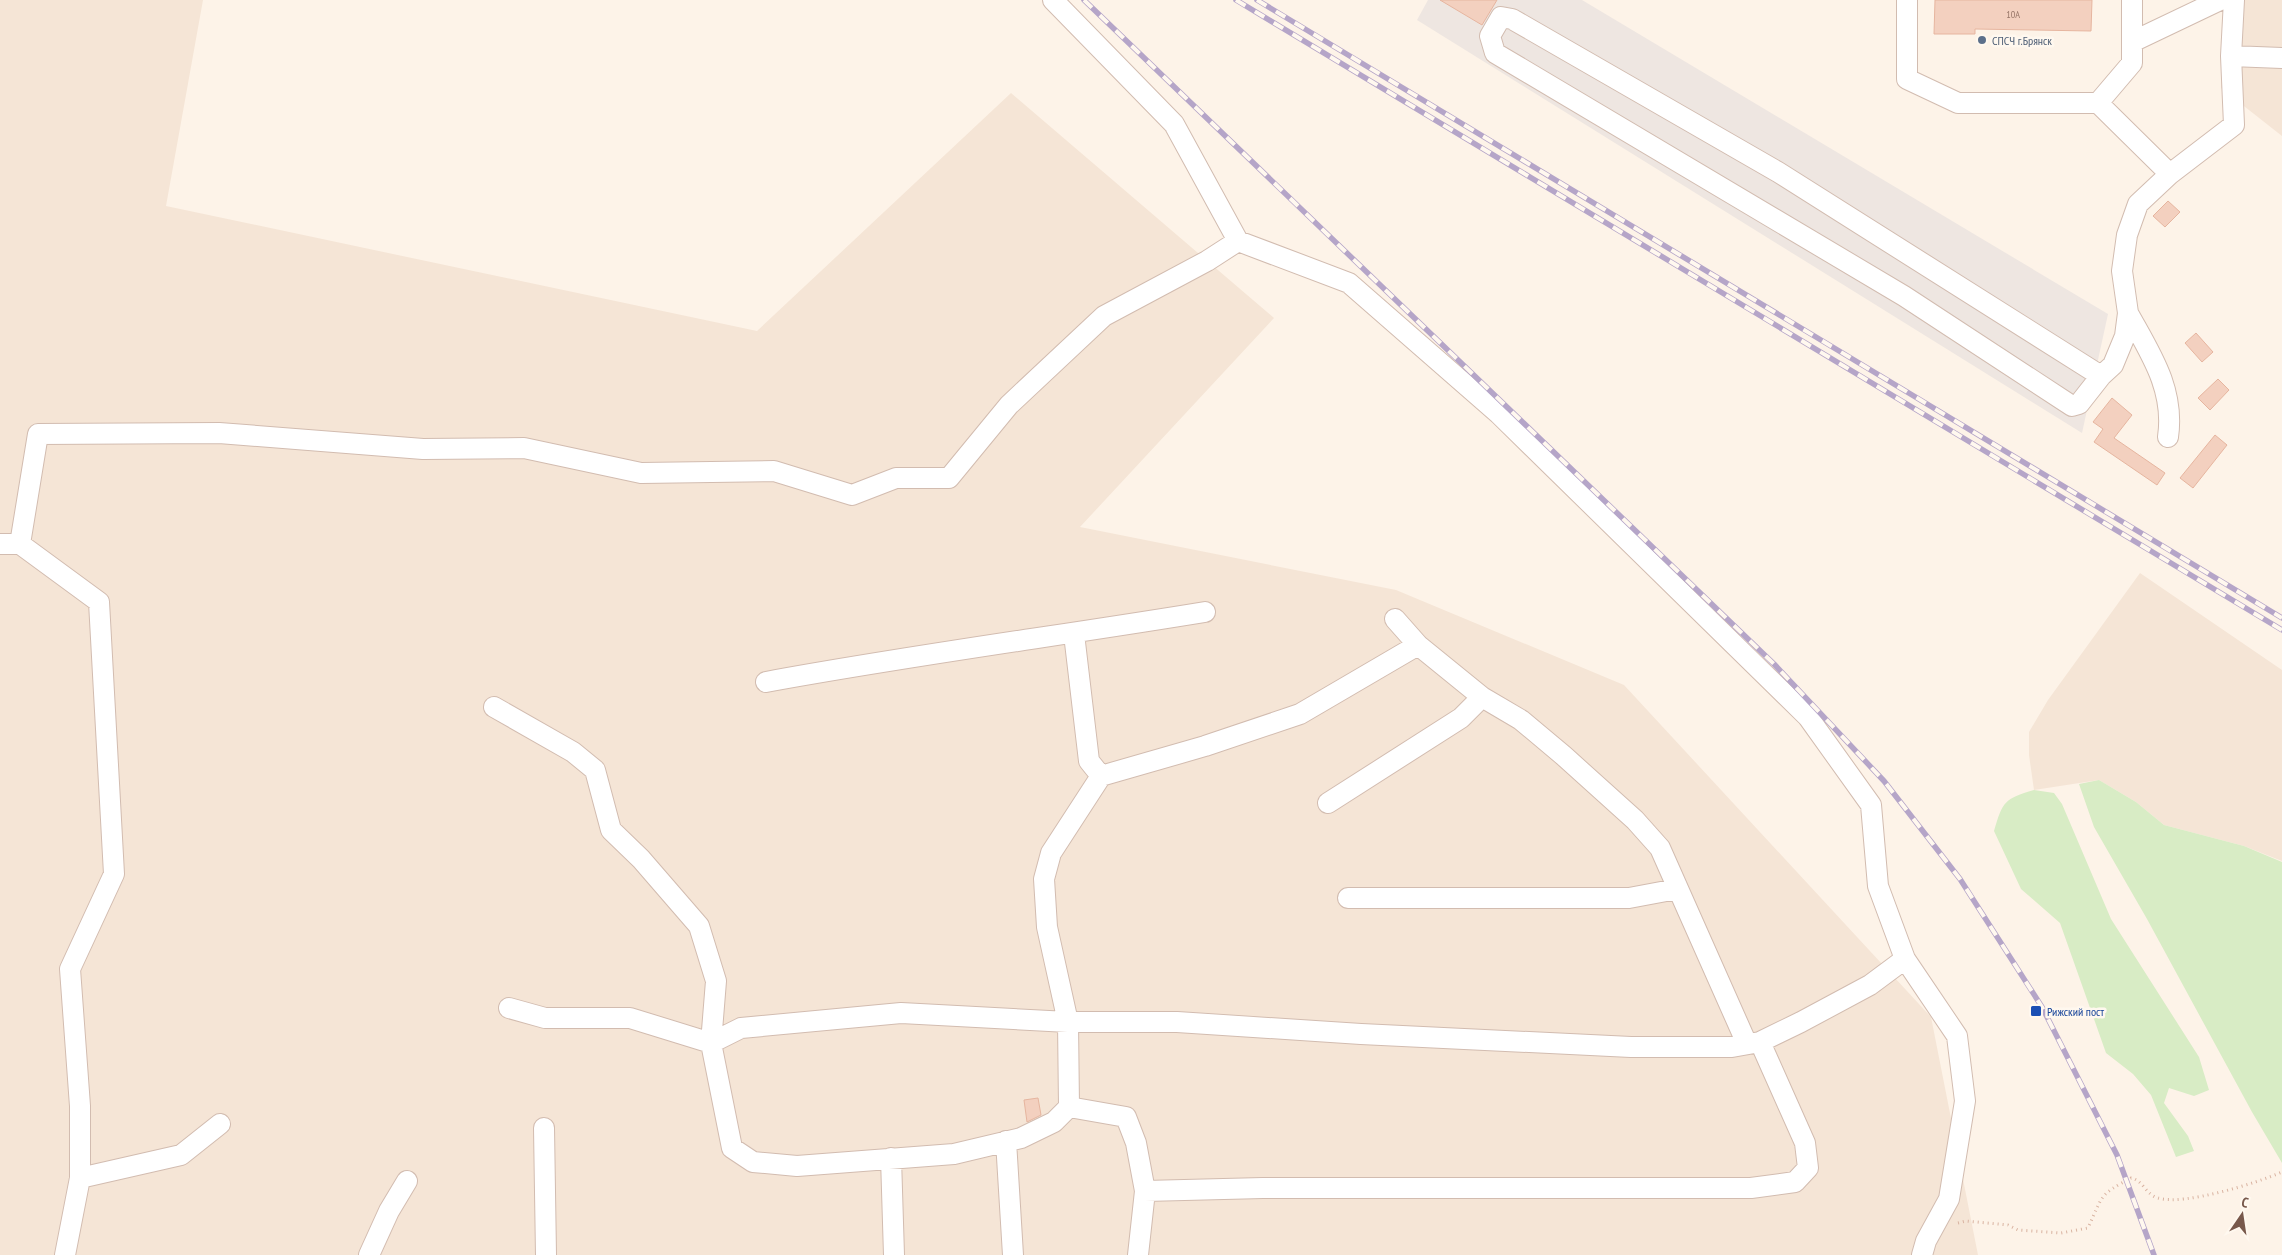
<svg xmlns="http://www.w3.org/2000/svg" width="2282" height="1255" font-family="'PT Sans Narrow',sans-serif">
<rect width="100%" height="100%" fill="#fdf3e8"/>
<path fill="#f5e5d6" d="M0,0h203l-37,206 591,125 254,-238 263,225 -194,209 316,63 228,95 307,332 47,238h-1978z
M2224,0h58v136l-61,-48z
M2140,573l142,97v191l-38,-15 -80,-21 -28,-23 -37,-22 -65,10 -5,-35v-23l19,-32z"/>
<path fill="#eee6e1" d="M1428,0h154l526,314 -26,119 -665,-413z"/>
<path fill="#d8ecc5" d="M2099,780l37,22 28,23 80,21 38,16v301l-30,-51 -105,-193 -53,-92 -15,-43z
M2034,790l20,3 8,11 49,115 88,138 10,33 -15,6 -25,-8 -5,15 24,33 6,15 -18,6 -25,-62 -18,-21 -27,-21 -46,-130 -39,-34 -27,-58c9,-30 10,-32 40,-41z"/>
<path fill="#f3d0bf" stroke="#e6b59f" d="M1440,0h57l-15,25z
M1935,0h157l-1,31 -116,-2v5h-41z
M2168,201l12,11 -15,15 -12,-11z
M2196,333l17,19 -11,10 -17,-19z
M2218,379l11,11 -19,20 -12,-12z
M2112,398l20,17 -18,23 51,35 -8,12 -63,-43 9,-13 -10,-7z
M2215,435l12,10 -34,43 -13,-10z
M1038,1098l3,17 -14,7 -3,-22z"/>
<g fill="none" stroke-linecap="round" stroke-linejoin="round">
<g stroke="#d2bcb0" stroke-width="22">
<path id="minor" d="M1053,0l121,124 64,117 111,42 150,131 309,303 63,88 7,81 27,73 52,77 8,65 -16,98 -23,42 -4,14
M1907,0v79l51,24h140l34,-40v-63
M2234,0l-3,56 51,2
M2132,42l88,-42
M2098,103l72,71 64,-49 -3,-69
M2128,313c22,40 47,76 40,124
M2101,376l-22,28 -7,2 -168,-110 -409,-243 -5,-17 11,-19 11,2 266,153 323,204 12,-11 12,-29 3,-23 -6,-42 5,-36 11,-31 32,-30
M0,544h20l18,-110 181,-1 204,16 101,-1 117,25 133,-2 78,24 44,-17h53l60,-73 95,-89 103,-55 31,-20
M20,544l79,58 15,272 -44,95 10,137v72l-15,77
M1395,619l23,26 64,52 39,23 43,36 71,64 25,28 87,196
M1074,634l15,127 12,15
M766,682c146,-27 293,-46 439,-70
M494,707l79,45 22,18 16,60 30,29 58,67 17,55 -5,62 21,105 21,14 44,4 157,-12 67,-16 33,-16 15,-15 -1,-85 -21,-95 -3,-48 7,-26 50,-77 104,-30 95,-32 118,-69
M1328,803l133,-85 21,-21
M1348,898h281l48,-9
M509,1008l36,10h85l81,25 30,-15 160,-15 167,9h109l184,12 270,13h101l28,-5 41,-20 69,-37 35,-26
M1069,1107l57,10 10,26 9,48 -7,64
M544,1128l2,127
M1006,1141l7,114
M891,1158l3,97
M80,1178l101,-23 39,-31
M1145,1191l118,-3h488l44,-6 13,-14 -3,-25 -45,-101
M369,1255l20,-44 18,-30"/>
</g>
<path stroke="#d9b3a1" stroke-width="3" stroke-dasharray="1 4" stroke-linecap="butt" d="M1958,1223l8,-2 42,4 10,5 43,3 27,-5c15,-33 11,-33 43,-50 12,2 15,17 27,20 26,8 99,-15 124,-26"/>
<use href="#minor" stroke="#fff" stroke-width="20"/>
<g stroke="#b5a5c8" stroke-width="5.5">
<path id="rail" d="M1084,0l690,664 110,117 76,98 82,128 75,148 37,100
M1236,0l1046,630
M1257,0l1025,618"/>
</g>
<use href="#rail" stroke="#fff8ef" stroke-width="4" stroke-dasharray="11" stroke-linecap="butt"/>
</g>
<circle fill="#5c6f8a" stroke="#fff8ef" stroke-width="2" cx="1982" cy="40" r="5"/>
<rect fill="#1a4fb4" stroke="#fff8ef" stroke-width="2" x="2030" y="1005" width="12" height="12" rx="2.5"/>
<g text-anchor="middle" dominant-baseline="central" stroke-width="5" stroke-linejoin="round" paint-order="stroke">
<g font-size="10" fill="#977668">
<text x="2013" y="14">10А</text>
</g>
<g font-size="12" fill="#4e5e75" stroke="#fff8ef" text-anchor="start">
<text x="1992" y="40">СПСЧ г.Брянск</text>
</g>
<g font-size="12" fill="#164399" stroke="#fff8ef" text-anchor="start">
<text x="2047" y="1011">Рижский пост</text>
</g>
</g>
<g transform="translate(2242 1215) rotate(13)" stroke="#fff8ef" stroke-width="4" paint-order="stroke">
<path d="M0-4L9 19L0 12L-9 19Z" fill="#78584b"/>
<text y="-8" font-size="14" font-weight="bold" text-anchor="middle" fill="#78584b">С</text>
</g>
</svg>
